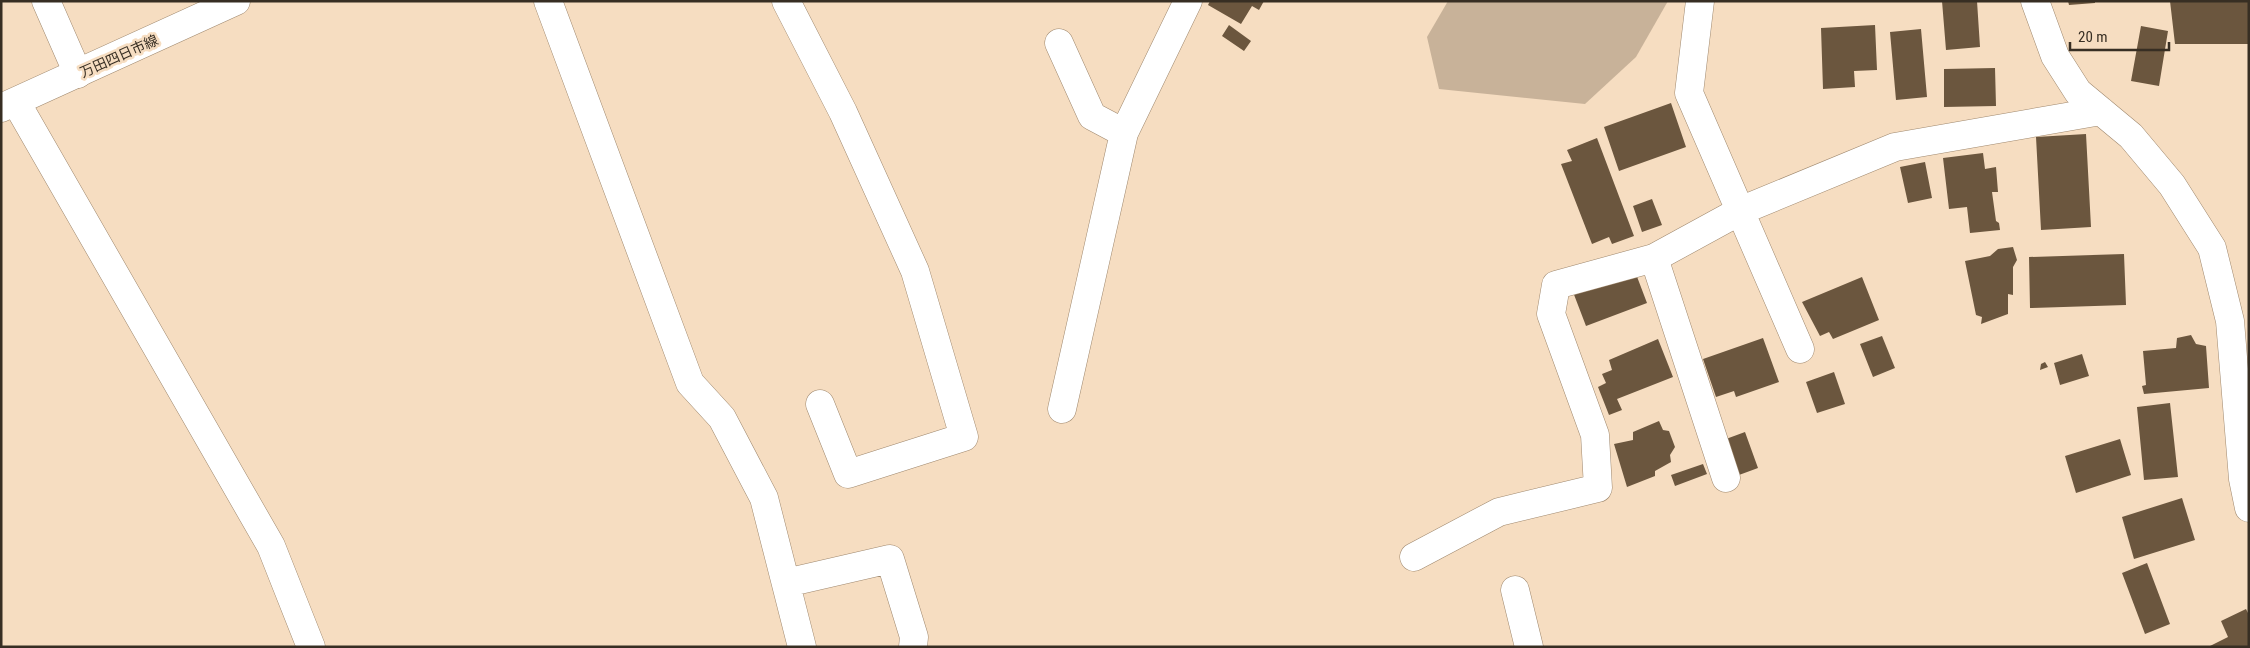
<svg xmlns="http://www.w3.org/2000/svg" width="2250" height="648" font-family="'Roboto Condensed','Noto Sans JP',sans-serif">
<rect width="100%" height="100%" fill="#f6ddc1"/>
<path fill="#c8b299" d="M1448,1h220l-32,56 -51,47 -146,-15 -12,-52z"/>
<path fill="#6b563e" d="M1210,1h54l-5,9 -7,-4 -11,18 -33,-19z
M1942,1h35l3,46 -34,3z
M2068,1h27v2l-26,2z
M2170,1h79v43h-74z
M1229,25l22,16 -7,10 -22,-15z
M1875,25l2,45 -23,1 1,16 -32,2 -2,-61z
M2141,26l27,5 -9,55 -28,-5z
M1921,29l6,68 -31,3 -6,-68z
M1995,68l1,38 -52,1v-38z
M1671,103l15,44 -67,24 -15,-44z
M2086,134l5,93 -50,3 -5,-93z
M1597,138l37,98 -22,8 -3,-7 -17,7 -31,-80 11,-3 -5,-11z
M1983,153l2,16 11,-2 2,25h-6l4,29 3,2 1,7 -30,3 -3,-26 -18,2 -6,-51z
M1925,162l7,36 -24,5 -8,-36z
M1652,199l10,26 -20,7 -9,-26z
M2013,247l4,13 -4,7v28l-5,-1v20l-27,10 1,-7 -6,-2 -11,-54 25,-5 8,-7z
M2124,254l2,51 -96,3 -1,-51z
M1636,274l11,29 -61,23 -13,-34z
M1862,277l17,43 -46,19 -4,-7 -9,4 -18,-34z
M2191,335l5,9 10,2 3,42 -65,6 -2,-8 4,-1 -3,-34 33,-3 1,-10z
M1882,336l13,32 -22,9 -13,-33z
M1763,338l16,44 -43,15 -2,-6 -18,6 -13,-38z
M1658,339l15,38 -56,22 5,11 -13,5 -11,-28 8,-4 -4,-9 10,-4 -3,-10z
M2082,354l7,22 -29,9 -6,-22z
M2045,362l3,5 -8,3 1,-6z
M1834,372l11,32 -28,9 -11,-31z
M2170,403l8,74 -34,3 -7,-73z
M1659,421l4,9 6,1 6,16 -5,8 1,7 -16,9v5l-28,11 -13,-43 19,-4v-8z
M1745,432l13,36 -19,7 -13,-36z
M2120,439l11,36 -55,18 -11,-37z
M1703,464l4,10 -32,12 -4,-11z
M2182,498l13,42 -61,19 -12,-42z
M2147,563l23,61 -25,10 -23,-61z
M2246,609l3,6v32h-41l20,-10 -7,-16z"/>
<g fill="none" stroke-linecap="round" stroke-linejoin="round">
<g stroke="#9f886e" stroke-width="29">
<path id="minor" d="M46,1l32,73
M548,1l142,382 32,35 42,80 38,149
M786,1l57,111 72,159 49,166 -116,37 -28,-70
M1700,1l-11,92 111,256
M2035,1l20,55 23,36 53,44 41,49 40,63 18,73 13,158 6,29
M1059,43l33,73 32,17
M16,102l255,444 40,101
M1654,258l72,220
M1062,409l62,-276 64,-132
M1414,557l85,-45 99,-24 -3,-53 -44,-121 5,-29 98,-27 86,-47 155,-64 206,-36
M786,583l104,-24 24,78 -1,10
M1515,590l14,57"/>
</g>
<g stroke="#9f886e" stroke-width="29">
<path id="secondary" d="M1,108l235,-107"/>
</g>
<use href="#minor" stroke="#fff" stroke-width="28"/>
<use href="#secondary" stroke="#fff" stroke-width="28"/>
</g>
<g text-anchor="middle" dominant-baseline="central" stroke-width="5" stroke-linejoin="round" paint-order="stroke">
<g font-size="14" fill="#372e23" stroke="#f6ddc1">
<text transform="translate(119 56) rotate(-24)">万田四日市線</text>
</g>
</g>
<rect width="2250" height="648" fill="none" stroke="#372e23" stroke-width="5"/>
<path d="M2070 42v8h99v-8" fill="none" stroke="#372e23" stroke-width="2.5"/>
<text x="2078" y="42" font-size="15" fill="#372e23" stroke="#f6ddc1" stroke-width="4" paint-order="stroke">20 m</text>
</svg>
